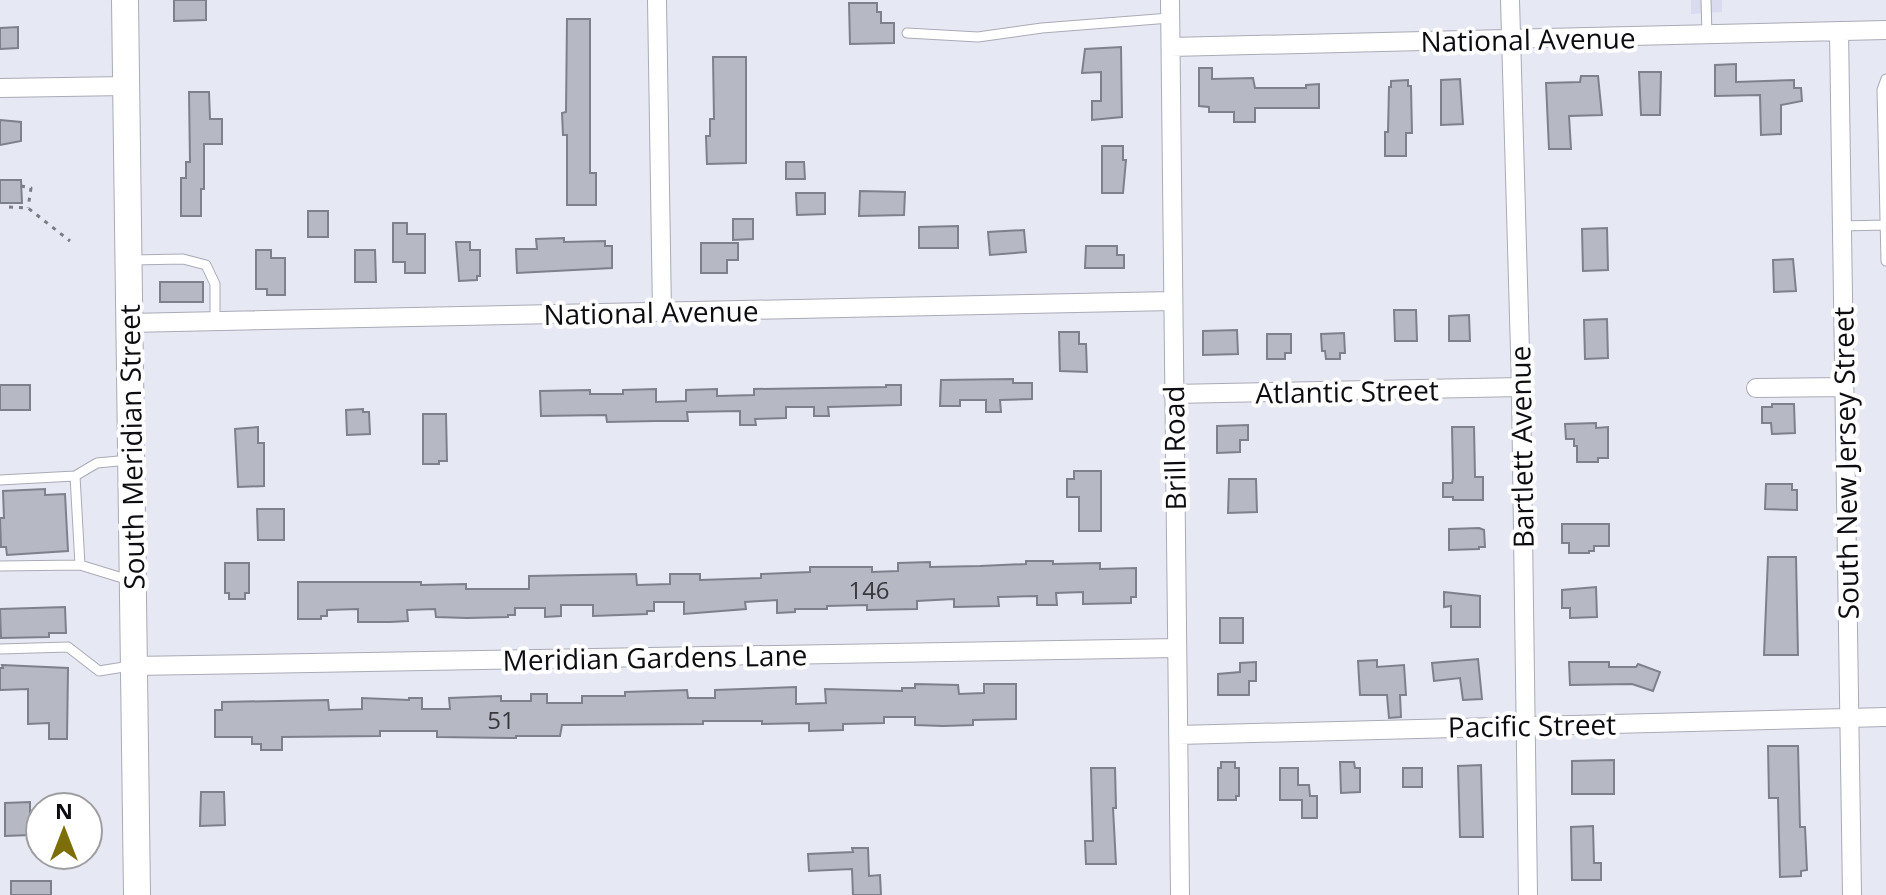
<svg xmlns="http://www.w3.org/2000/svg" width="1886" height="895" font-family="'Open Sans',sans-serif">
<rect width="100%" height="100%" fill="#e6e8f4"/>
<path fill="#d9dcee" d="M1691,0h31v12l-31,2z"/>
<path fill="#b6b8c4" stroke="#7e808b" stroke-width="2" d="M174,0h32v20l-32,1z
M849,3h28v9h4v11h13v20l-44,1z
M567,19h23v154h6v32h-29v-70h-4l-1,-22 4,-1z
M18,27v21l-18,1v-21z
M1121,47l1,70 -30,3v-19h9v-29l-19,1 3,-24z
M713,57h33v106l-39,1 -1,-28h4v-17h4z
M1736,64v18l58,-2v8h7l1,13 -21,4v29l-20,1 -1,-40 -45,1v-31z
M1199,68h13v11l41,-1 2,10h51v-3l13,-1v24h-64v14h-21v-10h-25v-5l-10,-1z
M1639,72h22l-1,43h-19z
M1581,76h17l4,39 -33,1 2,33h-22l-3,-66 34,-1z
M1460,79l3,45 -22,1v-45z
M1408,80v6h3l1,47h-6v23h-21v-24h3l1,-45h2v-6z
M189,92h20l1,27h12v25h-18v45h-3v27h-20v-38h5v-16h4z
M0,120l21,2v19l-21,4z
M1102,146h21v14h3l-3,33h-21z
M786,162h18l1,17h-19z
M0,180h21l1,23h-22z
M860,191l45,1 -1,23 -45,1z
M796,193h29v21l-28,1z
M308,211h20v26h-20z
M733,219h20v20l-20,1z
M393,223h14v11h18v39h-20v-11h-12z
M958,226v22h-39v-21z
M1607,228l1,42 -25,1 -1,-42z
M1024,230l2,22 -36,3 -2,-23z
M564,238v4l41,-1v5h7v22l-95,5 -1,-24h21l-1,-10z
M456,242h14v8h10v26h-3v4l-18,1z
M701,243h37v17h-11v13h-26z
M1086,246h31v9h7v13h-39z
M256,250h15v8h14v37h-18v-6h-11z
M355,250h20l1,32h-21z
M1793,259l3,32 -22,1 -1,-32z
M160,282h43v20h-43z
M1394,310h22l1,31h-22z
M1469,315l1,26h-21v-25z
M1607,319l1,39 -23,1 -1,-39z
M1237,330l1,24 -35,1v-24z
M1059,332h20v12h7l1,28 -27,-1z
M1344,333l1,20h-5v6h-14l-1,-8h-3l-1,-17z
M1267,334h24v19h-6v6h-18z
M1013,379v4h19v16l-32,1 1,12h-15v-12h-26v6h-20l1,-26z
M0,385h30v25h-30z
M886,385h15v20l-73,2 1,9h-15v-9h-28v11l-31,1 1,6h-16v-14l-53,1 1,9h-32l-49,1 -1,-7 -65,1 -1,-25 50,-1v4h33v-4l33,-1v13l30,-1v-11l31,-1v7l37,-1v-6l132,-2z
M1772,404h22l1,29 -23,1 -1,-11h-9v-16h10z
M363,409v3h6l1,22 -23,1 -1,-25z
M423,414h23l1,47h-8v3h-16z
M1596,423v5l12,-1v31h-10v4h-21v-16h-3v-7h-8l-1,-15z
M1248,425v15h-8v12l-23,1v-27z
M258,427v16h6v43l-26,1 -3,-58z
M1452,427h22l1,50h8v23h-30v-3h-10v-14h9l1,-5z
M1074,471h27v60h-22v-34h-12v-18h7z
M1229,479h27l1,33 -29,1z
M1766,484h26v6h5v20l-32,-1z
M45,489v6l20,-1 3,57 -61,4 -1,-8h-5l-1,-29h4l-1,-27z
M257,509h27v31h-26z
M1562,524h47v22h-15v5h-5v2h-20v-10h-7z
M1479,528l5,2 1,17h-6v2l-30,1v-21z
M1768,557h28l2,98h-34z
M1026,561h27v3l47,-1v6l36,-1v29h-5v6l-48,1v-12l-27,1 1,12h-20v-9l-39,1 1,9 -45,1v-8l-37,2v8l-50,1v-5l-40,1v3h-32v3l-18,1v-13l-32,2 1,7 -62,5v-12h-30v9h-7v3l-54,2v-11h-32v11l-16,1v-9h-30v7h-7v2l-41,1 -31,-1 -1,-8 -28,1 1,11 -18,1h-32v-13l-31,1v6h-6v3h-23v-37h123v3l45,-1v5h63v-13l107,-2 1,11 33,-1v-10h30v6l61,-2v-4l49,-2v-5h62v5l26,-1v-8l32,-1v5l50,-1 46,-2z
M225,563h24v30h-4v6h-16v-6h-4z
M1596,587l1,30 -27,1v-10h-8v-18z
M1444,592l36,4v31h-29v-21l-7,1z
M65,607l1,26h-17v4l-48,1 -1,-29z
M1220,618h23v25h-23z
M1478,659l4,40 -19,1 -3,-22 -26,3 -2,-18z
M1377,660v7l27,-2 2,30h-6l1,22 -12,1 -2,-23h-27l-2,-34z
M1256,662v19h-7v14h-31v-21l22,-2v-9z
M1569,662h40v5h27l2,-3 22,8 -7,19 -21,-7 -62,1z
M2,665l66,3 -1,71h-18v-16l-21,1v-35l-28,1v-22h3z
M915,684l43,1 1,9 25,-1v-9h32v35l-43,1v5l-30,1 -28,-1v-8h-31v6l-41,1v6l-34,1v-8l-47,1v-3h-59v3l-141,1 -2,11h-44v2l-79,-1v-6h-57v5l-98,1v13h-21v-6h-9v-7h-37v-27h7v-8l106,-2 1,10 33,-1v-11l47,2v-2h13v11h28l-1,-11 52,-2v5h30v-7h16v9h35v-7h43v-4l62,-2 1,8h27v-8l81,-3v17l30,-1 -1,-14 77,2v-3h13z
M1768,746h30l2,81h5l2,43 -6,1v5l-21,1 -2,-79h-9z
M1614,760v34h-42v-33z
M1221,762h14v6h4v28h-3v4h-18v-32h3z
M1340,762h14l1,6h5v24l-19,1z
M1481,765l2,72h-23l-2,-71z
M1091,768h24l1,40h-3l3,56h-30l-1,-23h8z
M1280,768h18v17h11l1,11h7v22h-15v-18h-22z
M1403,768h19v19h-19z
M201,792h23l1,33 -25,1z
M30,802v33l-25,1v-33z
M1593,826l1,37h7v17h-29l-1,-53z
M852,848h16l1,28 11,-1 1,20h-28l-1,-26 -43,2 -1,-17 45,-2z
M11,881h40v14h-40z"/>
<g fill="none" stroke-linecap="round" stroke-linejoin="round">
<g stroke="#a9abb6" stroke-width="11">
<path id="service" d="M1706,0l1,34
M907,33l71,4 64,-9 128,-10
M1886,79l-4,11 4,171
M1841,226l45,-1
M132,260l51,-1 23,6 9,19v37
M75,476l5,89
M0,480l75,-4 22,-13 32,-3
M0,566l80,-1 49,15
M0,649l68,-2 31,24 31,-5"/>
</g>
<g stroke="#a9abb6" stroke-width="20">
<path id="minor" d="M657,0l5,312
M1170,0l10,895
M1510,0l11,387 7,508
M1839,31l13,864
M1171,47l715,-17
M0,88l126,-2
M129,323l1044,-22
M1756,388l87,-1
M1173,394l348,-7
M133,666l1044,-18
M1178,735l708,-18"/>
</g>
<g stroke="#a9abb6" stroke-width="28">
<path id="secondary" d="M125,0l12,895"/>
</g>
<path stroke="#7b7c84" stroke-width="3" stroke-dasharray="4 6" stroke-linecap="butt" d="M21,186l10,2 -3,20
M9,207l19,1 42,33"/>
<use href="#service" stroke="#fff" stroke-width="9"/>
<use href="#minor" stroke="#fff" stroke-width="18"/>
<use href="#secondary" stroke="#fff" stroke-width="26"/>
</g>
<g text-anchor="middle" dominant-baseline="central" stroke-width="8" stroke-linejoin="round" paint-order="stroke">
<g font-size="24" fill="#37383e">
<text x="869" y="589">146</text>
<text x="501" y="719">51</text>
</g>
<g font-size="28" fill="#0d0d11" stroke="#fff">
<text transform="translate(1528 39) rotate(-1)">National Avenue</text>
<text transform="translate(651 312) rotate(-1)">National Avenue</text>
<text transform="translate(1347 391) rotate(-1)">Atlantic Street</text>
<text transform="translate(131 447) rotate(-91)">South Meridian Street</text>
<text transform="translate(1521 447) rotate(-91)">Bartlett Avenue</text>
<text transform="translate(1174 448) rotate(-91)">Brill Road</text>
<text transform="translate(1845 463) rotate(-91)">South New Jersey Street</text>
<text transform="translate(655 657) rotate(-1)">Meridian Gardens Lane</text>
<text transform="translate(1532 725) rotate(-1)">Pacific Street</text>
</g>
</g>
<g transform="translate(64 831)"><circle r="38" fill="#ffffff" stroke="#9e9ea0" stroke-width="2"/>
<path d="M0-6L14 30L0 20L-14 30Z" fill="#7e6e0a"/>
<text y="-12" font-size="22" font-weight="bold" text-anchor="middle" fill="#0d0d11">N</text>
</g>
</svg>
